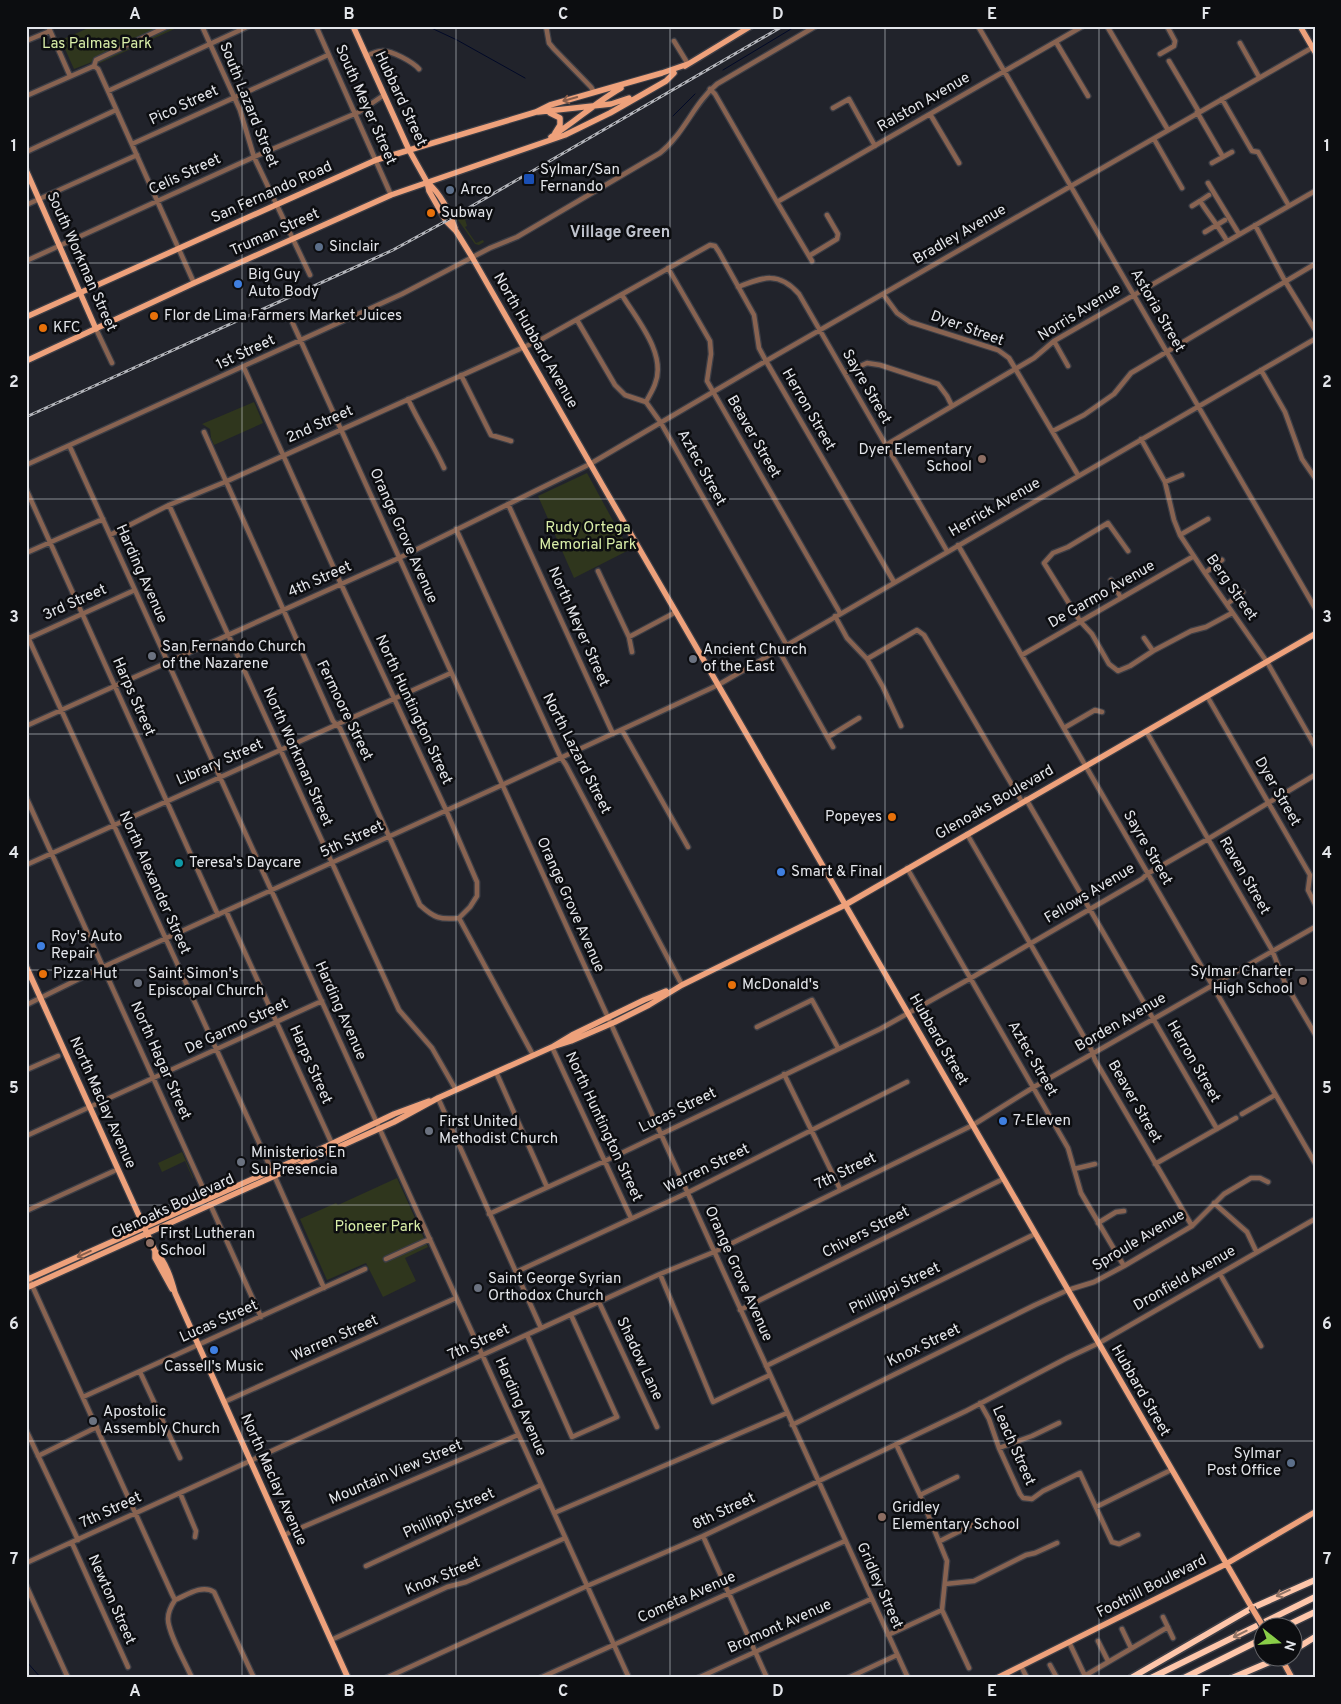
<svg xmlns="http://www.w3.org/2000/svg" width="1341" height="1704" font-family="Overpass,sans-serif">
<rect width="100%" height="100%" fill="#21232b"/>
<path fill="#2f361d" d="M85,26h96l-81,37 -8,-1 -18,7 -13,-29 25,-11z
M480,206l2,5 -3,-2 -14,10 2,7 -2,1 11,16 7,-3 1,2 -5,3 -4,-1 -17,-24 1,-3z
M254,402l9,21 -49,22 -3,-7 -1,-9 -8,-5z
M587,473l42,77 -55,28 -36,-82z
M182,1152l11,25v2l-8,-18 -23,11 -4,-9z
M397,1178l31,69 -23,11 11,23 -33,16 -17,-34 -39,17 -27,-61 36,-16 2,2z"/>
<g fill="none" stroke-linecap="round" stroke-linejoin="round">
<path stroke="#010927" stroke-width="1" d="M427,26l30,14 68,38
M723,70l73,-44
M673,116l22,-22
M26,1661l15,17"/>
<g stroke="#3c3e46" stroke-width="7">
<path id="minor" d="M48,26l22,50
M202,26l38,84 14,47 56,118
M316,26l75,169
M546,26l3,17 5,6 37,38 3,5
M978,26l337,582
M1107,26l61,104
M26,41l24,-10
M674,41l14,23
M1056,42l32,54
M1240,43l19,34
M1160,54l14,-8 1,-5 -8,-15
M366,56c5,-2 11,-5 16,-5 9,-1 31,11 37,18
M1169,61l30,51
M94,66l4,3 10,22 86,192
M94,66l2,-6 4,-2 68,-32
M710,89l5,5 62,108 35,59
M108,91l141,-65
M26,96l68,-30
M1222,99l30,52 6,1 31,54
M833,108l16,-9 26,47
M1197,112l26,45
M930,114l29,49
M1154,139l28,49
M132,144l196,-89
M26,152l90,-42
M1212,163l20,-11
M1208,183l31,51
M1209,195l-9,6c9,14 19,26 27,40
M777,202l306,-176
M26,205l111,-50
M1192,206l8,-5
M1255,225l30,56 30,49
M1205,232l20,-12
M809,256l28,-17 1,-5 -11,-19
M26,261l228,-104 105,-45 25,-17
M668,268l42,73 1,13 -4,27 133,232
M738,287c25,-10 41,-16 61,7l148,257
M883,294l14,19 13,9 88,28 11,8 69,117
M622,295c15,25 45,59 33,89 -2,6 -6,12 -9,18
M289,315l619,1363
M577,320l38,65 10,10 21,7 15,21 125,221
M96,329l16,34
M1054,341l14,25
M244,368l97,216 105,226 31,72v14l-7,11 -11,11 74,137
M1261,370l24,42 17,47 13,19
M845,373l22,-10 13,2 58,19 9,12 5,10
M461,375l30,60 20,6
M408,399c11,24 25,45 36,69
M1053,431l31,-16 30,-21 17,-21 184,-109
M204,432l129,289 7,7 80,177c14,13 20,15 39,13
M1141,439l24,43 9,38 6,15 25,38 62,89 48,84
M886,445l148,-87 20,-17 261,-150
M70,447l559,1231
M26,465l376,-171 88,-46 27,-11 143,-84c24,-19 34,-50 57,-69l99,-58
M1165,482l17,-7
M26,489l192,426
M508,504l105,230
M169,505l230,505 33,38 24,42
M456,529l104,227 6,9 116,220
M110,535l59,-30 56,-23 317,-143 168,-94 5,1 4,6 35,63 5,33 7,13 128,221
M1180,535l28,-16
M958,545l357,618
M1128,551l-20,-28 -40,24 -15,6 -9,10 36,58 12,13 17,30 9,7 12,-5 23,-15 38,-20 15,-4 26,-14
M26,553l77,-34
M598,571l31,66 3,15
M1205,573l17,-13
M1111,580l10,18
M1227,604l16,-12
M835,616l12,22 20,21 16,28 18,39
M26,633l246,538
M629,637l47,-25
M1144,638l9,13
M27,639l108,-49
M778,649l55,98
M1022,655l172,-99
M867,659l50,-29 7,5 98,167
M1207,696l103,179 -2,15 7,14
M26,726l373,-168 191,-94 176,-103 549,-315
M1064,728l31,-18 7,2
M622,730l66,117
M1146,731l126,219 13,33 30,51
M828,737l31,-19
M26,797l182,402
M1026,799l191,330
M967,834l124,215 4,11 97,166
M26,865l425,-192
M907,868l161,280 13,45 43,73
M226,911l107,235
M26,1005l77,-38 399,-182 216,-100 597,-346
M757,1027l55,-27 26,48
M552,1047l79,171
M26,1070l32,-14
M496,1072l51,115
M784,1074l56,115
M438,1098l103,230
M1242,1114l33,-19
M26,1136l296,-135
M1155,1164l81,-46
M1074,1169l21,-5
M274,1175l50,113
M1214,1203l33,29 9,19
M210,1204l51,113
M26,1211l88,-40
M489,1214l116,-53 275,-132 91,-51 171,-99 5,-5 61,-35 107,-64
M1098,1223l18,-11 8,-1
M386,1259l44,-20
M26,1272l146,322 3,6c-4,6 -7,12 -7,19 0,14 18,45 24,59
M516,1272l171,-79 220,-111
M660,1274l53,128 57,-27
M1220,1274l41,72
M599,1302l58,125
M740,1310l263,-131
M527,1335l45,102 45,-20 -46,-102
M766,1366l269,-132
M140,1372l40,86
M83,1397l282,-128
M224,1402l232,-104
M980,1403l9,16 10,29 21,46 3,4 9,1 11,-8 37,-18 32,69 7,2 19,-9
M792,1425l243,-120 33,-15 26,-8 30,-16 68,-40 32,-32 27,-16h9l8,4
M26,1430l52,110
M896,1444l24,51 27,66 -5,49 27,58
M999,1448l33,-12 27,-13
M38,1456l59,-29
M180,1493l16,38 -1,6
M920,1495l37,-18
M1096,1507l75,-37
M554,1513l233,-100
M284,1535l234,-100
M703,1536l64,142
M940,1541l36,-18
M72,1543l56,124
M26,1563l634,-289 54,-22 259,-127 61,-38 281,-160
M366,1566l175,-81
M945,1584l29,-3 52,-26 9,-2 22,-10
M26,1585l42,93
M175,1600c12,-5 27,-16 39,-8l40,86
M1163,1617l10,21
M1122,1629l9,19
M888,1635l54,-25
M331,1640l116,-53 19,-5 99,-44
M1098,1641l10,20
M1069,1642l16,34
M1050,1665l7,13
M1021,1666l6,12
M386,1678l201,-92 116,-50 263,-125 101,-53 32,-15 216,-124
M540,1678l305,-137
M698,1678l173,-79
M848,1678l49,-23
M1081,1678l87,-51"/>
</g>
<g stroke="#3c3e46" stroke-width="8">
<path id="major" d="M353,26l56,124 18,32 2,9 17,30 10,10 16,26 131,229 649,1122
M1300,26l15,26
M685,66l66,-40
M538,112l73,-8 18,-6
M550,113l10,5v7l-5,8
M551,137c24,-15 45,-35 70,-49
M26,170l70,159
M427,182c13,11 23,30 28,46
M26,317l350,-157 160,-48 14,-7 112,-32 26,-9
M26,361l168,-78 197,-88 174,-60 45,-22 56,-32 8,-8
M26,966l129,285v7l17,31
M552,1047l19,-6 44,-19 34,-17 33,-20 163,-80 470,-271
M155,1251c11,11 16,27 20,42l173,385
M26,1280l301,-134 67,-32 35,-13
M26,1288l368,-166 44,-24 114,-51 20,-12 72,-35 22,-9
M1280,1656l12,22
M997,1678l229,-114 89,-52"/>
</g>
<g stroke="#3c3e46" stroke-width="9">
<path id="highway" d="M1286,1626l29,-14
M1294,1650l21,-13
M1131,1678l121,-70 63,-28
M1151,1678l164,-81
M1184,1678l80,-40
M1232,1678l52,-22"/>
</g>
<use href="#minor" stroke="#886351" stroke-width="4.5"/>
<use href="#major" stroke="#eea17b" stroke-width="5.5"/>
<use href="#highway" stroke="#fec6aa" stroke-width="6"/>
<g stroke="#b2b4ba" stroke-width="3">
<path id="rail" d="M26,417l367,-167 53,-29 337,-195"/>
</g>
<use href="#rail" stroke="#0c0d10" stroke-width="1" stroke-dasharray="4" stroke-linecap="butt"/>
<g stroke="#3c3e46" stroke-width="8" stroke-linecap="butt">
<path id="major-bridge" d="M1252,1608l12,20"/>
</g>
<use href="#major-bridge" stroke="#eea17b" stroke-width="5.5"/>
</g>
<defs><path id="oneway-shaft" d="M-6 0H5M1.5-3L5.5 0L1.5 3" fill="none" stroke-width="1.6" stroke-linecap="round" stroke-linejoin="round" transform="scale(1.25)"/></defs>
<g stroke="#885e4b">
<use href="#oneway-shaft" transform="translate(570 99) rotate(164)"/>
<use href="#oneway-shaft" transform="translate(84 1254) rotate(156)"/>
</g>
<g stroke="#917365">
<use href="#oneway-shaft" transform="translate(1283 1593) rotate(155)"/>
<use href="#oneway-shaft" transform="translate(1240 1634) rotate(154)"/>
</g>
<path fill="none" stroke="#e3e5ea" stroke-width="1" stroke-opacity="0.55" d="M242,26v1652M456,26v1652M670,26v1652M885,26v1652M1099,26v1652M26,263h1289M26,499h1289M26,734h1289M26,970h1289M26,1205h1289M26,1441h1289"/>
<rect fill="#1a4fb4" stroke="#0c0d10" stroke-width="2" x="523" y="173" width="12" height="12" rx="2.5"/>
<g fill="#5c6f8a" stroke="#0c0d10" stroke-width="2">
<circle cx="450" cy="190" r="5"/>
<circle cx="319" cy="247" r="5"/>
<circle cx="1291" cy="1463" r="5"/>
</g>
<g fill="#e8710a" stroke="#0c0d10" stroke-width="2">
<circle cx="431" cy="213" r="5"/>
<circle cx="154" cy="316" r="5"/>
<circle cx="43" cy="328" r="5"/>
<circle cx="892" cy="817" r="5"/>
<circle cx="43" cy="974" r="5"/>
<circle cx="732" cy="985" r="5"/>
</g>
<g fill="#3f7fe0" stroke="#0c0d10" stroke-width="2">
<circle cx="238" cy="284" r="5"/>
<circle cx="781" cy="872" r="5"/>
<circle cx="41" cy="946" r="5"/>
<circle cx="1003" cy="1121" r="5"/>
<circle cx="214" cy="1350" r="5"/>
</g>
<g fill="#8d6e63" stroke="#0c0d10" stroke-width="2">
<circle cx="982" cy="459" r="5"/>
<circle cx="1303" cy="981" r="5"/>
<circle cx="150" cy="1243" r="5"/>
<circle cx="882" cy="1517" r="5"/>
</g>
<g fill="#6b7280" stroke="#0c0d10" stroke-width="2">
<circle cx="152" cy="656" r="5"/>
<circle cx="693" cy="659" r="5"/>
<circle cx="138" cy="983" r="5"/>
<circle cx="429" cy="1131" r="5"/>
<circle cx="241" cy="1162" r="5"/>
<circle cx="478" cy="1288" r="5"/>
<circle cx="93" cy="1421" r="5"/>
</g>
<circle fill="#0f9aa8" stroke="#0c0d10" stroke-width="2" cx="179" cy="863" r="5"/>
<g text-anchor="middle" dominant-baseline="central" stroke-width="5" stroke-linejoin="round" paint-order="stroke">
<g font-size="15" fill="#d9eea8" stroke="#0c0d10">
<text x="97" y="44">Las Palmas Park</text>
<text x="588" y="528">Rudy Ortega<tspan x="588" dy="17">Memorial Park</tspan></text>
<text x="378" y="1227">Pioneer Park</text>
</g>
<g font-size="15" fill="#e3e5ea" stroke="#0c0d10">
<text transform="translate(400 99) rotate(65)">Hubbard Street</text>
<text transform="translate(924 103) rotate(-30)">Ralston Avenue</text>
<text transform="translate(248 105) rotate(68)">South Lazard Street</text>
<text transform="translate(365 105) rotate(66)">South Meyer Street</text>
<text transform="translate(184 106) rotate(-25)">Pico Street</text>
<text transform="translate(185 175) rotate(-25)">Celis Street</text>
<text transform="translate(272 193) rotate(-24)">San Fernando Road</text>
<text transform="translate(275 233) rotate(-24)">Truman Street</text>
<text transform="translate(960 235) rotate(-30)">Bradley Avenue</text>
<text transform="translate(81 262) rotate(66)">South Workman Street</text>
<text transform="translate(1157 311) rotate(60)">Astoria Street</text>
<text transform="translate(1080 313) rotate(-32)">Norris Avenue</text>
<text transform="translate(967 329) rotate(20)">Dyer Street</text>
<text transform="translate(535 341) rotate(60)">North Hubbard Avenue</text>
<text transform="translate(246 353) rotate(-25)">1st Street</text>
<text transform="translate(866 387) rotate(60)">Sayre Street</text>
<text transform="translate(808 410) rotate(60)">Herron Street</text>
<text transform="translate(320 425) rotate(-24)">2nd Street</text>
<text transform="translate(753 437) rotate(60)">Beaver Street</text>
<text transform="translate(701 468) rotate(61)">Aztec Street</text>
<text transform="translate(995 508) rotate(-30)">Herrick Avenue</text>
<text transform="translate(403 536) rotate(66)">Orange Grove Avenue</text>
<text transform="translate(141 574) rotate(66)">Harding Avenue</text>
<text transform="translate(320 580) rotate(-24)">4th Street</text>
<text transform="translate(1231 588) rotate(55)">Berg Street</text>
<text transform="translate(1102 595) rotate(-30)">De Garmo Avenue</text>
<text transform="translate(75 603) rotate(-24)">3rd Street</text>
<text transform="translate(578 627) rotate(66)">North Meyer Street</text>
<text transform="translate(133 697) rotate(66)">Harps Street</text>
<text transform="translate(413 710) rotate(65)">North Huntington Street</text>
<text transform="translate(344 711) rotate(64)">Fermoore Street</text>
<text transform="translate(576 754) rotate(63)">North Lazard Street</text>
<text transform="translate(297 757) rotate(66)">North Workman Street</text>
<text transform="translate(220 763) rotate(-24)">Library Street</text>
<text transform="translate(1277 792) rotate(60)">Dyer Street</text>
<text transform="translate(995 803) rotate(-30)">Glenoaks Boulevard</text>
<text transform="translate(352 840) rotate(-25)">5th Street</text>
<text transform="translate(1147 848) rotate(60)">Sayre Street</text>
<text transform="translate(1244 876) rotate(60)">Raven Street</text>
<text transform="translate(154 883) rotate(66)">North Alexander Street</text>
<text transform="translate(1090 894) rotate(-31)">Fellows Avenue</text>
<text transform="translate(570 905) rotate(66)">Orange Grove Avenue</text>
<text transform="translate(340 1011) rotate(66)">Harding Avenue</text>
<text transform="translate(1121 1023) rotate(-30)">Borden Avenue</text>
<text transform="translate(237 1027) rotate(-25)">De Garmo Street</text>
<text transform="translate(938 1040) rotate(60)">Hubbard Street</text>
<text transform="translate(1032 1059) rotate(60)">Aztec Street</text>
<text transform="translate(160 1061) rotate(66)">North Hagar Street</text>
<text transform="translate(1193 1062) rotate(60)">Herron Street</text>
<text transform="translate(310 1065) rotate(66)">Harps Street</text>
<text transform="translate(1134 1102) rotate(60)">Beaver Street</text>
<text transform="translate(102 1103) rotate(66)">North Maclay Avenue</text>
<text transform="translate(678 1111) rotate(-26)">Lucas Street</text>
<text transform="translate(603 1127) rotate(65)">North Huntington Street</text>
<text transform="translate(707 1169) rotate(-26)">Warren Street</text>
<text transform="translate(846 1172) rotate(-26)">7th Street</text>
<text transform="translate(173 1207) rotate(-25)">Glenoaks Boulevard</text>
<text transform="translate(866 1233) rotate(-27)">Chivers Street</text>
<text transform="translate(1139 1241) rotate(-31)">Sproule Avenue</text>
<text transform="translate(738 1274) rotate(66)">Orange Grove Avenue</text>
<text transform="translate(1185 1279) rotate(-30)">Dronfield Avenue</text>
<text transform="translate(895 1289) rotate(-26)">Phillippi Street</text>
<text transform="translate(219 1322) rotate(-24)">Lucas Street</text>
<text transform="translate(335 1339) rotate(-24)">Warren Street</text>
<text transform="translate(479 1343) rotate(-25)">7th Street</text>
<text transform="translate(924 1346) rotate(-26)">Knox Street</text>
<text transform="translate(639 1359) rotate(65)">Shadow Lane</text>
<text transform="translate(1140 1391) rotate(60)">Hubbard Street</text>
<text transform="translate(520 1407) rotate(66)">Harding Avenue</text>
<text transform="translate(1013 1446) rotate(66)">Leach Street</text>
<text transform="translate(396 1473) rotate(-23)">Mountain View Street</text>
<text transform="translate(273 1480) rotate(66)">North Maclay Avenue</text>
<text transform="translate(111 1511) rotate(-25)">7th Street</text>
<text transform="translate(724 1512) rotate(-25)">8th Street</text>
<text transform="translate(449 1514) rotate(-25)">Phillippi Street</text>
<text transform="translate(443 1577) rotate(-22)">Knox Street</text>
<text transform="translate(879 1586) rotate(66)">Gridley Street</text>
<text transform="translate(1152 1587) rotate(-27)">Foothill Boulevard</text>
<text transform="translate(687 1598) rotate(-24)">Cometa Avenue</text>
<text transform="translate(111 1600) rotate(66)">Newton Street</text>
<text transform="translate(780 1627) rotate(-24)">Bromont Avenue</text>
</g>
<g font-size="15" fill="#e3e5ea" stroke="#0c0d10" text-anchor="start">
<text x="540" y="170">Sylmar/San<tspan x="540" dy="17">Fernando</tspan></text>
<text x="460" y="190">Arco</text>
<text x="441" y="213">Subway</text>
<text x="329" y="247">Sinclair</text>
<text x="248" y="275">Big Guy<tspan x="248" dy="17">Auto Body</tspan></text>
<text x="164" y="316">Flor de Lima Farmers Market Juices</text>
<text x="53" y="328">KFC</text>
<text x="972" y="450" text-anchor="end">Dyer Elementary<tspan x="972" dy="17">School</tspan></text>
<text x="162" y="647">San Fernando Church<tspan x="162" dy="17">of the Nazarene</tspan></text>
<text x="703" y="650">Ancient Church<tspan x="703" dy="17">of the East</tspan></text>
<text x="882" y="817" text-anchor="end">Popeyes</text>
<text x="189" y="863">Teresa's Daycare</text>
<text x="791" y="872">Smart &amp; Final</text>
<text x="51" y="937">Roy's Auto<tspan x="51" dy="17">Repair</tspan></text>
<text x="1293" y="972" text-anchor="end">Sylmar Charter<tspan x="1293" dy="17">High School</tspan></text>
<text x="53" y="974">Pizza Hut</text>
<text x="148" y="974">Saint Simon's<tspan x="148" dy="17">Episcopal Church</tspan></text>
<text x="742" y="985">McDonald's</text>
<text x="1013" y="1121">7-Eleven</text>
<text x="439" y="1122">First United<tspan x="439" dy="17">Methodist Church</tspan></text>
<text x="251" y="1153">Ministerios En<tspan x="251" dy="17">Su Presencia</tspan></text>
<text x="160" y="1234">First Lutheran<tspan x="160" dy="17">School</tspan></text>
<text x="488" y="1279">Saint George Syrian<tspan x="488" dy="17">Orthodox Church</tspan></text>
<text x="214" y="1367" text-anchor="middle">Cassell's Music</text>
<text x="103" y="1412">Apostolic<tspan x="103" dy="17">Assembly Church</tspan></text>
<text x="1281" y="1454" text-anchor="end">Sylmar<tspan x="1281" dy="17">Post Office</tspan></text>
<text x="892" y="1508">Gridley<tspan x="892" dy="17">Elementary School</tspan></text>
</g>
<g font-size="16" font-weight="bold" fill="#bec2cc" stroke="#0c0d10">
<text x="620" y="233">Village Green</text>
</g>
</g>
<rect width="1341" height="1704" fill="none" stroke="#0c0d10" stroke-width="55"/>
<g transform="translate(1278 1642) rotate(107)"><circle r="24" fill="#0c0d10" stroke="#626367"/>
<path d="M0-4L9 19L0 12L-9 19Z" fill="#89ce48"/>
<text y="-8" font-size="14" font-weight="bold" text-anchor="middle" fill="#e3e5ea">N</text>
</g>
<rect x="28" y="28" width="1286" height="1648" fill="none" stroke="#e3e5ea" stroke-width="2"/>
<g font-size="16" text-anchor="middle" font-weight="bold" fill="#e3e5ea">
<text x="135" y="19">A</text>
<text x="349" y="19">B</text>
<text x="563" y="19">C</text>
<text x="778" y="19">D</text>
<text x="992" y="19">E</text>
<text x="1206" y="19">F</text>
<text x="14" y="151">1</text>
<text x="1327" y="151">1</text>
<text x="14" y="387">2</text>
<text x="1327" y="387">2</text>
<text x="14" y="622">3</text>
<text x="1327" y="622">3</text>
<text x="14" y="858">4</text>
<text x="1327" y="858">4</text>
<text x="14" y="1093">5</text>
<text x="1327" y="1093">5</text>
<text x="14" y="1329">6</text>
<text x="1327" y="1329">6</text>
<text x="14" y="1564">7</text>
<text x="1327" y="1564">7</text>
<text x="135" y="1696">A</text>
<text x="349" y="1696">B</text>
<text x="563" y="1696">C</text>
<text x="778" y="1696">D</text>
<text x="992" y="1696">E</text>
<text x="1206" y="1696">F</text>
</g>
</svg>
